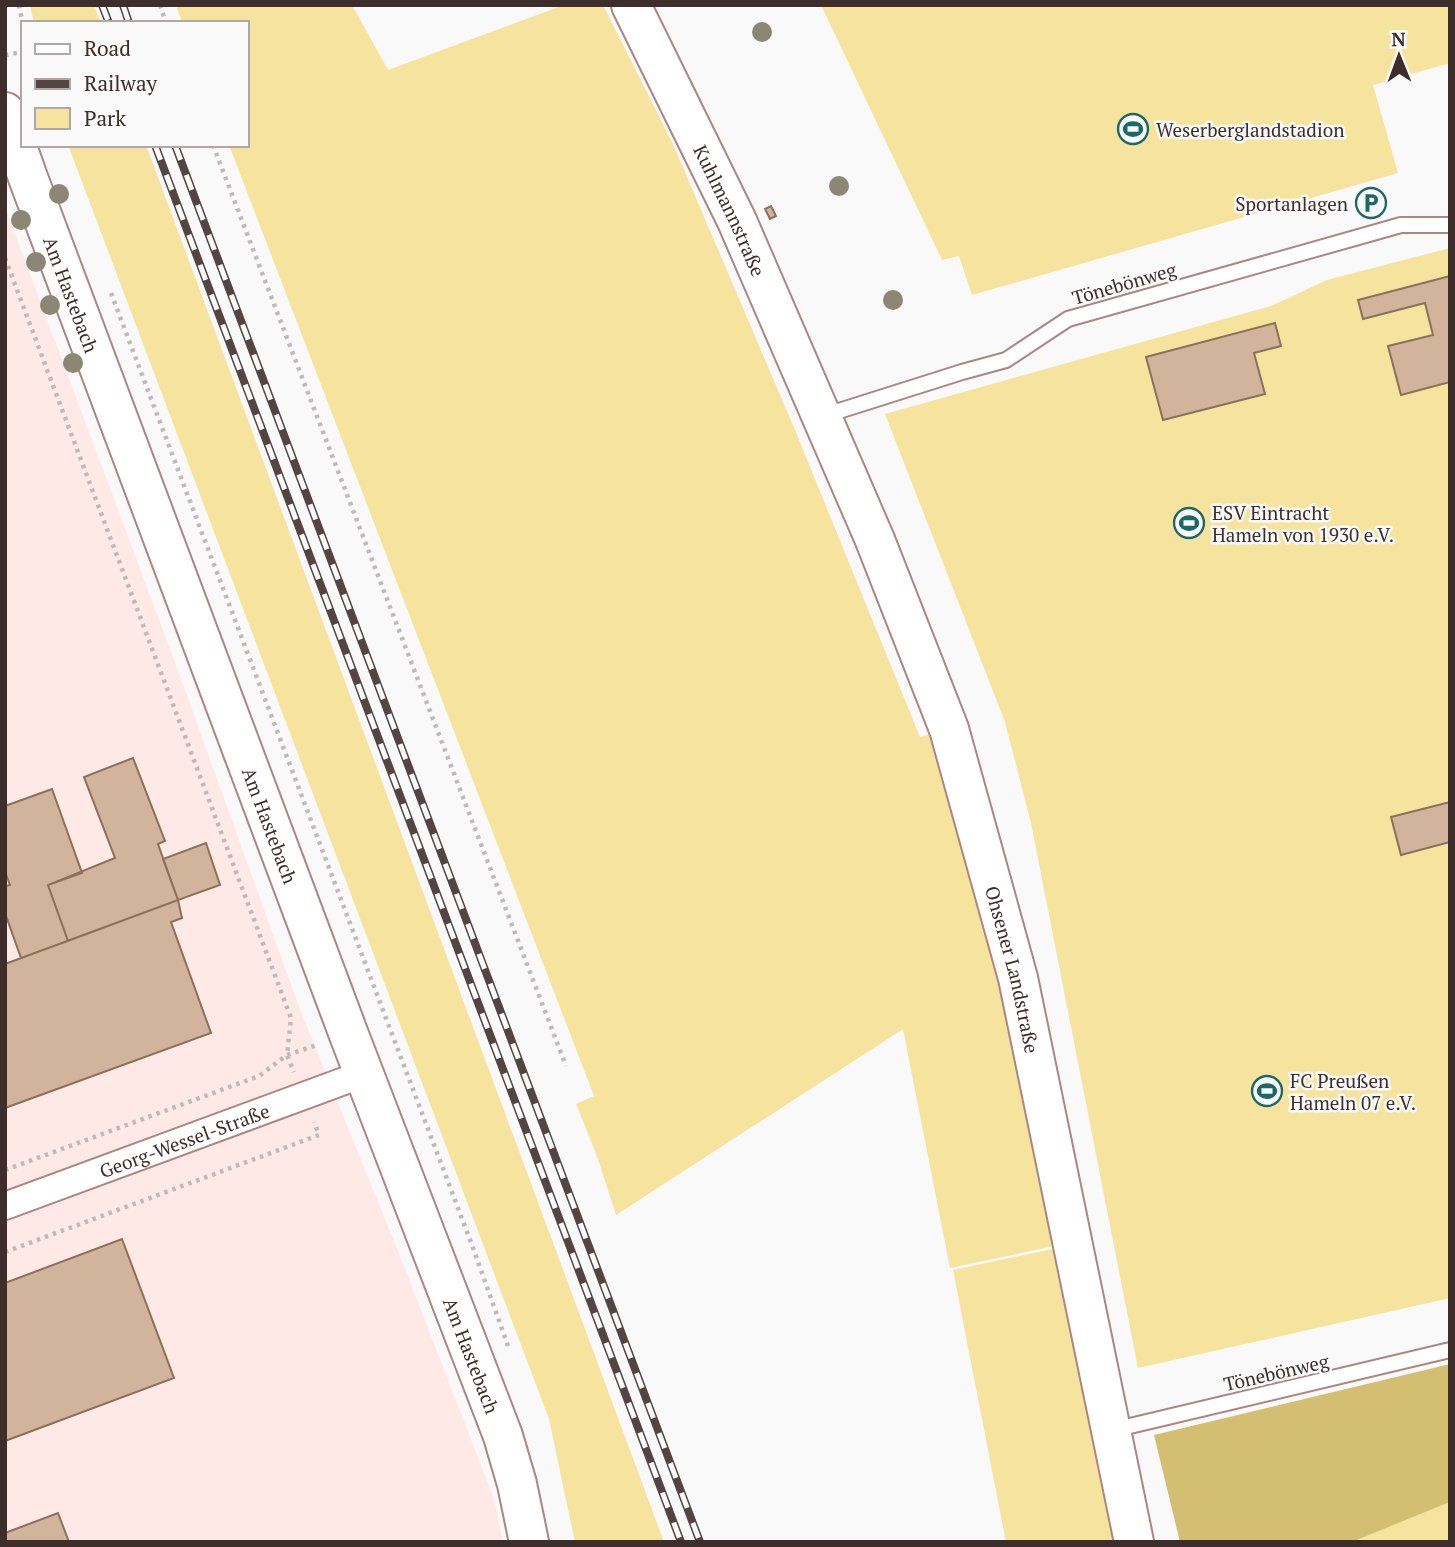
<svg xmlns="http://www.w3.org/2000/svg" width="1455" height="1547" font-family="'PT Serif',serif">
<rect width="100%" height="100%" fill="#f9f9f9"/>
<path fill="#fee9e6" d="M5,207l168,450 128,355 101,249 92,238 9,43h-498z"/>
<path fill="#f6e39e" d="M30,5h64l7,18h-67z
M176,5h175l5,7 32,58 176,-65h39l70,139 122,286 125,307 29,-8 124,513 -123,26 -47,-239 -287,186 -19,-59 -21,-52 18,-8 -365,-951h18v-122h-65z
M821,5h629v58l-77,22 25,88 -426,122 -13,-39 -17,4z
M68,145h78l518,1397h-89l-26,-123z
M1450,248v1050l-312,70 -107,-545 -26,-101 -120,-308 386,-108 56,-26z
M1071,1245l61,297h-126l-53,-272z
M1450,1502v40h-98z"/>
<path fill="#d3be71" d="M1450,1364v138l-98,40h-172l-26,-107z"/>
<path fill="#d2b49c" stroke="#8c705a" stroke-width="2" d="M771,206l5,10 -6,3 -5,-10z
M1450,276v106l-49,13 -13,-49 45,-11 -8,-32 -62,16 -5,-19z
M1275,323l6,23 -27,7 11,41 -102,26 -17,-63z
M133,758l32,83 -7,3 20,56 -110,41 -20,-56 67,-27 -31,-81z
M52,789l30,84 -34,12 20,56 -47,17 -16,-45v-27l5,-1 -5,-13v-66z
M1450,802v40l-49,13 -10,-38z
M206,843l14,42 -42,15 -15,-41z
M178,900l4,18 -11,4 40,111 -206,75v-144z
M122,1239l52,139 -169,63v-158z
M58,1513l11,29h-64v-9z"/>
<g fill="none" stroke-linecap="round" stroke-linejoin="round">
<g stroke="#ac8680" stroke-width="18">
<path id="service" d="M823,416l139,-44 44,-12 62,-41 333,-94h49
M1113,1430l337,-80"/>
</g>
<g stroke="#ac8680" stroke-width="30">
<g id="minor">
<path id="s1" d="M5,1206l358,-132"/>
</g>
</g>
<g stroke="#ac8680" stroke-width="42">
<g id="secondary">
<path id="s2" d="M631,5l106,216 138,319 74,189 69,249 116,564"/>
<path id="s3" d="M5,112l22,63 322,860 154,401 14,48 12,58"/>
</g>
</g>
<path stroke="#bfbab9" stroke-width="4.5" stroke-dasharray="3.5 5" stroke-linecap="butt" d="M19,5l4,21
M160,5l6,18
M5,55l18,-3
M213,145l353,921
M5,258l286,760 -4,37 7,17
M111,293l361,952 36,101
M5,1170l254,-94 28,-21 30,-10
M5,1252l314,-117 -5,-13"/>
<use href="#service" stroke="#fff" stroke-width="14"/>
<use href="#minor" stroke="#fff" stroke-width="26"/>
<use href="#secondary" stroke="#fff" stroke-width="38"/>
<g stroke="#534542" stroke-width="8">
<path id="rail" d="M102,5l7,18
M123,5l6,18
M155,145l526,1397
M175,145l525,1397"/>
</g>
<use href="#rail" stroke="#f9f9f9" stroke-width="5" stroke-dasharray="16" stroke-linecap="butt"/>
</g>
<g fill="#8c8774">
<circle cx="762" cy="32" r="10"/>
<circle cx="839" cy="186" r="10"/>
<circle cx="59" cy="194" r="10"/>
<circle cx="21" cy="220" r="10"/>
<circle cx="36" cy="262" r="10"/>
<circle cx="893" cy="300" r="10"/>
<circle cx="50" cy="305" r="10"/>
<circle cx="73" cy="363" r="10"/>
</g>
<defs>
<g id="stadium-ring" transform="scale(1.575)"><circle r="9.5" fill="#f9f9f9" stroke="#1b6867" stroke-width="1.5"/><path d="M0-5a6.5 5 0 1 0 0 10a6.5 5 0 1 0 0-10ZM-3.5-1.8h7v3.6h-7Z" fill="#1b6867"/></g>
<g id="parking-ring" transform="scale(1.575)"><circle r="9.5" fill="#f9f9f9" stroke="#1b6867" stroke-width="1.5"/><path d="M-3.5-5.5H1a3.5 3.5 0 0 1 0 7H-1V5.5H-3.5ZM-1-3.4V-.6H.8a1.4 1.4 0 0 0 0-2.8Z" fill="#1b6867"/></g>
</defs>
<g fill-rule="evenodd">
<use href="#stadium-ring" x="1133" y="129"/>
<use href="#parking-ring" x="1371" y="203"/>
<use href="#stadium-ring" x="1189" y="523"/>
<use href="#stadium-ring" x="1267" y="1091"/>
</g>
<g text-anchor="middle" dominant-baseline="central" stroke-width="5" stroke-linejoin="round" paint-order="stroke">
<g font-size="19" fill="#3e2e2b" stroke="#f9f9f9" text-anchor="start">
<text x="1156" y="129">Weserberglandstadion</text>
<text x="1348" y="203" text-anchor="end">Sportanlagen</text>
<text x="1212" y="512">ESV Eintracht<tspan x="1212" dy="22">Hameln von 1930 e.V.</tspan></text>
<text x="1290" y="1080">FC Preußen<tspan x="1290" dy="22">Hameln 07 e.V.</tspan></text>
</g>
<g font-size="19" fill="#3e2e2b" stroke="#f9f9f9">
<text stroke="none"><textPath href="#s2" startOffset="228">Kuhlmannstraße</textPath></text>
<text transform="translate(1124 283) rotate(-16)">Tönebönweg</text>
<text stroke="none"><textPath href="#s3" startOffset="194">Am Hastebach</textPath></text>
<text stroke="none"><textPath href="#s3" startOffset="761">Am Hastebach</textPath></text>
<text stroke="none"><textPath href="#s2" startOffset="1040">Ohsener Landstraße</textPath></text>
<text stroke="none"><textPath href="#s1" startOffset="191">Georg-Wessel-Straße</textPath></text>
<text stroke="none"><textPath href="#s3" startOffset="1328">Am Hastebach</textPath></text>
<text transform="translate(1276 1372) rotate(-13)">Tönebönweg</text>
</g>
</g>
<rect width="1455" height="1547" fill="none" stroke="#3e2e2b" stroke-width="14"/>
<rect x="21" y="21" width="228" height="126" fill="#f9f9f9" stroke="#aea8a7" stroke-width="2"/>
<rect x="35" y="44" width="35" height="10" fill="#ffffff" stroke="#aea8a7" stroke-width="2"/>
<text x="84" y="56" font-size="21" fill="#3e2e2b">Road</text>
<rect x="35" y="79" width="35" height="10" fill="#534542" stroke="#aea8a7" stroke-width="2"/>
<text x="84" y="91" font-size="21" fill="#3e2e2b">Railway</text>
<rect x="35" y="108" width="35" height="21" fill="#f6e39e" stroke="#aea8a7" stroke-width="2"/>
<text x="84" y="126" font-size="21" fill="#3e2e2b">Park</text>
<g transform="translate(1399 56) rotate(359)" stroke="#f9f9f9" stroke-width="5" paint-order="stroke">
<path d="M0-5L12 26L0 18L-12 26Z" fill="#3e2e2b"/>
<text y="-10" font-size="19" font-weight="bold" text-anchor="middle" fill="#3e2e2b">N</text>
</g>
</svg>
